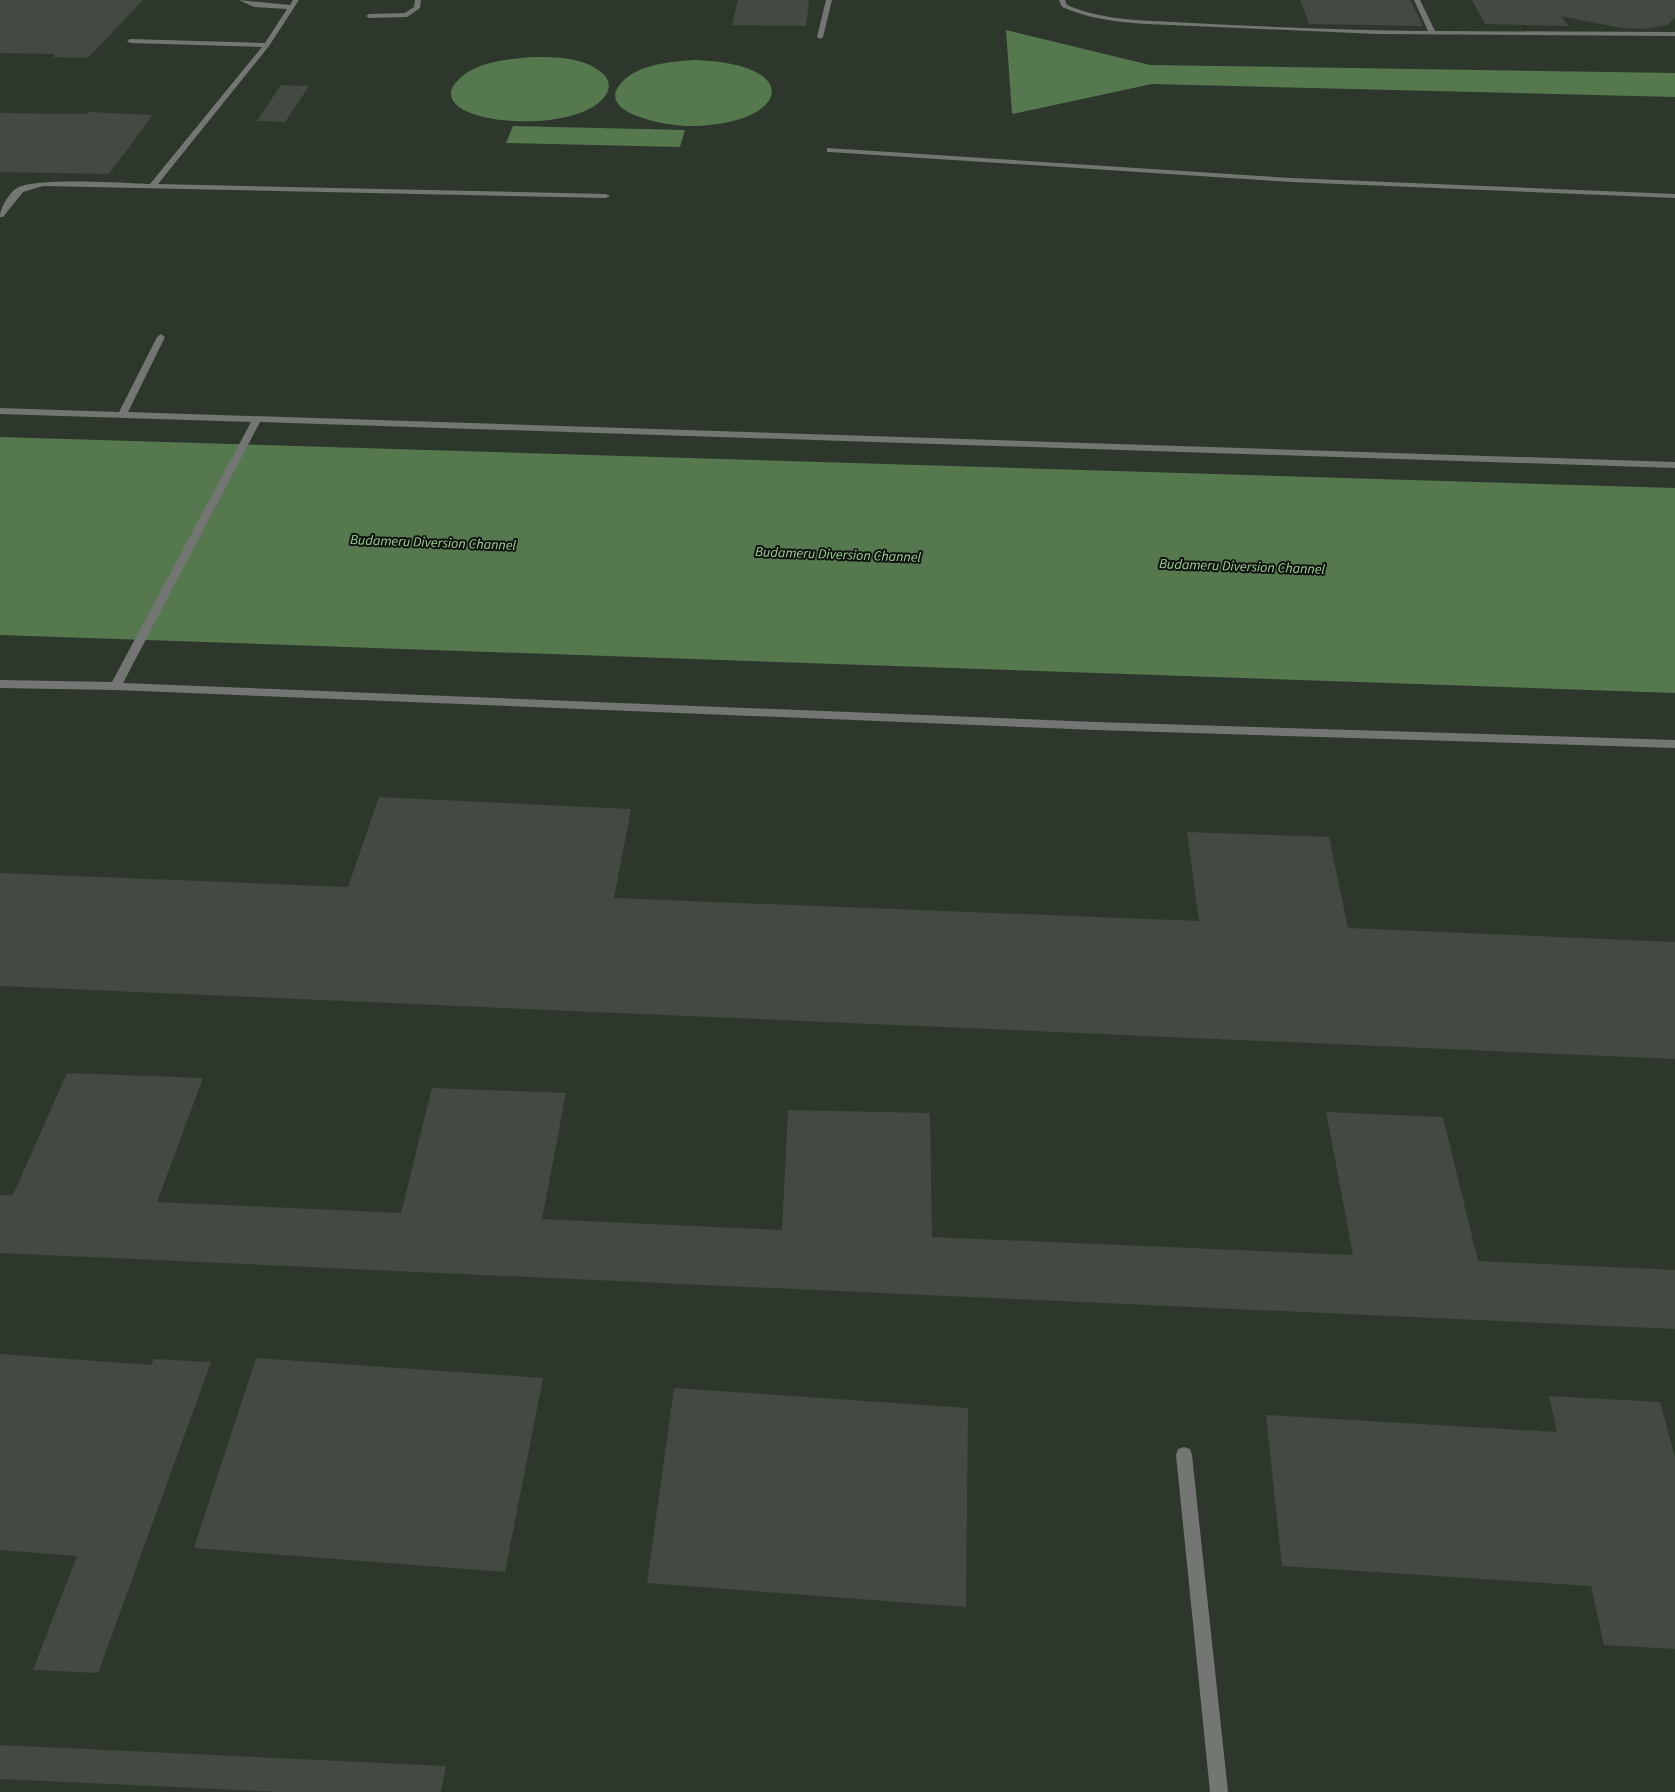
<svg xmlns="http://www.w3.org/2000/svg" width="1675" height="1792" font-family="'Source Sans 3',sans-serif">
<rect width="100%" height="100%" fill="#262b25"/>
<path fill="#2e372c" d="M0,0h1675v1792h-1675z"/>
<path fill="#55784e" d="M1006,30l144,35 525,8v24l-523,-13 -140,30z
M533,57c22,0 51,0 69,16 6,5 9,12 5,20 -24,46 -192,32 -149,-13 18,-19 51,-21 75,-23z
M693,60c115,3 96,66 -5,66 -18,0 -96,-12 -66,-44 17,-18 48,-20 71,-22z
M513,126l172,4 -5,17 -174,-4z
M0,437l1675,51v205l-1675,-58z"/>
<path fill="#444a43" d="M0,0h143l-55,58 -35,-1 2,-3 -55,-1z
M738,0h71l-3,26 -74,-1z
M1300,0h110l13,26 -114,-2z
M1472,0h203v17l-7,8 -24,4 -22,-1 -61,-12 7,10 -83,-2z
M281,85l28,1 -24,36 -28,-1z
M88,112l65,3 -44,59 -109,-2v-59l86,1z
M379,797l252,12 -17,89 585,23 -12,-89 142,5 19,91 327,14v117l-1675,-73v-113l348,14z
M67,1073l136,5 -46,124 244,11 31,-125 134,5 -24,126 240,11 6,-120 142,3 2,124 421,18 -27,-143 117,5 35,144 197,9v59l-1675,-76v-58h13z
M0,1354l151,11 3,-6 57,3 -113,311 -65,-3 44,-114 -77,-6z
M256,1358l287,20 -38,194 -311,-24z
M674,1388l294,20 -2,199 -319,-24z
M1549,1396l111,6 15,55v192l-71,-4 -13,-59 -309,-20 -16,-151 291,17z
M0,1745l446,21 -5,26h-160l-281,-13z"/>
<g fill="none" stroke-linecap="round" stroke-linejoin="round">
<path fill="#737673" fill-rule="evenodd" d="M239,0l51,5 3,-5h6l-30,46 -111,138 448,10 4,2 -4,2 -563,-12 -20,6 -20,25h-3c0,-9 9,-24 17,-29 19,-11 107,-5 133,-4l112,-137 -132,-4 -3,-2 3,-2 135,4 22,-34 -33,-2z
M415,0h6l-1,8 -13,9 -38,1 -3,-2 3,-2 36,-1 9,-6z
M826,0h6l-9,37 -3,2 -3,-2z
M1059,0h6l2,5c39,17 82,15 124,18 79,4 158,7 237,8l-14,-31h6l15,31 240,1v4l-298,-2 -230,-10c-29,-2 -58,-5 -85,-17z
M827,148l464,30 384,16v4l-384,-16 -461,-30h-3z
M161,334l4,3 -37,75 1547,50v6l-1415,-46 -137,261 973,39 579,18v8l-579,-18 -980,-40 -116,-2v-8l112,2 139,-260 -251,-8v-6l119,4 38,-75z
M1184,1447l6,2 2,6 36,337h-18l-34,-337 2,-6z"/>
</g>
<g text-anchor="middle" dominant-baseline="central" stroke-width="4" stroke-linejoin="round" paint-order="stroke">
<g font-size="14" font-style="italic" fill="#9cd190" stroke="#101310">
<text transform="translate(433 543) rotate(2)">Budameru Diversion Channel</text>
<text transform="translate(838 555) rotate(2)">Budameru Diversion Channel</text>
<text transform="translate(1242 567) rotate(2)">Budameru Diversion Channel</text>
</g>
</g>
</svg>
